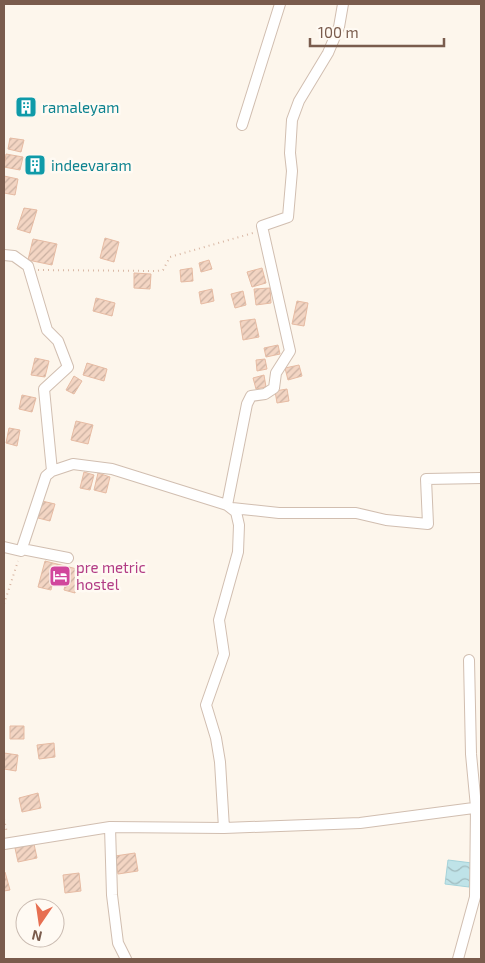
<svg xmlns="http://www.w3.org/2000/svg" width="485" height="963" font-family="'Exo 2',sans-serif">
<defs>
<pattern id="water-waves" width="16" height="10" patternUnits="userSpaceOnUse" patternTransform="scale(1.25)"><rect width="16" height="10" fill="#bfe3e8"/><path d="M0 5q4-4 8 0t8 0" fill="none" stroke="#a0bbbe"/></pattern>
<pattern id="building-hatch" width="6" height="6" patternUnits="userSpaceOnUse" patternTransform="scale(1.25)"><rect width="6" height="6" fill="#f3d5c3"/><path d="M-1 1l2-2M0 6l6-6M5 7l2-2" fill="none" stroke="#cab0a1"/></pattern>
</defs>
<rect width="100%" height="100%" fill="#fdf6ec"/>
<path fill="url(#water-waves)" stroke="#a5d3da" d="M448,860l24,3 -3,24 -24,-3z"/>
<path fill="url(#building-hatch)" stroke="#e6bba3" d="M21,98l14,3 -3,15 -14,-3z
M10,138l14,2 -3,12 -13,-3z
M6,154l17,3 -3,13 -16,-3z
M29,157l15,3 -3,13 -14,-2z
M4,176l14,3 -3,16 -11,-2z
M24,208l13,2 -7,23 -13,-4z
M105,238l14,4 -5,20 -14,-4z
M33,239l24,5 -5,21 -24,-5z
M209,260l3,9 -11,3 -2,-9z
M192,268l1,13 -12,1 -1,-12z
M262,268l4,15 -14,4 -5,-15z
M134,273l17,1 -1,15 -16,-1z
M270,288l1,15 -15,2 -2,-16z
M212,289l2,12 -13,3 -2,-12z
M243,291l3,14 -11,3 -4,-14z
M96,298l19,5 -3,13 -19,-5z
M297,301l11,2 -4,23 -12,-2z
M255,319l4,18 -16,3 -3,-19z
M278,345l2,9 -14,3 -2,-9z
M35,358l14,3 -4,16 -14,-2z
M265,359l2,10 -10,2 -1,-11z
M87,363l20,6 -3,12 -21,-6z
M299,365l3,11 -14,4 -3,-12z
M264,375l2,12 -10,2 -3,-11z
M74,376l8,5 -8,13 -8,-4z
M287,389l2,12 -12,2 -2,-12z
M22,395l14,3 -4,14 -13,-3z
M76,421l17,4 -5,19 -17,-4z
M9,428l11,2 -3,16 -11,-3z
M84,472l10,3 -4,15 -10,-2z
M98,473l12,4 -4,16 -12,-3z
M42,501l13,3 -5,17 -12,-3z
M45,561l36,9 -6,23 -11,-3 1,-5 -12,-4 -2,9 -13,-3z
M10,726h14v13h-14z
M54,743l1,14 -16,2 -2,-14z
M4,753l14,2 -2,16 -12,-2z
M38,793l3,15 -19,4 -3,-14z
M34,844l3,14 -19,4 -3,-14z
M135,853l3,18 -20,3 -3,-18z
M5,872l5,18 -6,1v-18z
M79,873l2,18 -16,2 -2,-18z"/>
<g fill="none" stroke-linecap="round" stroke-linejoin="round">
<g stroke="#d1beb0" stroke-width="12">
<path id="minor" d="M242,125l38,-121
M4,255l10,1 14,10 19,64 11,11 10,26 -24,22 8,82 21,-7 39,5 115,36
M232,508l47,5h77l30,7 42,4 -2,-45 55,-1
M4,547l17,4 25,-75 6,-5
M22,549l46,9
M110,827l2,68 6,48 8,16
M224,828l-4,-66 -4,-24 -10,-33 18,-51 -5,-34 19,-68 1,-27 -3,-13 -9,-7 20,-101 4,-8 14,-2 9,-6 2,-15 14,-22 -28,-125 26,-9 4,-46 -2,-18 2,-33 7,-19 29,-48 11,-26 4,-23
M4,844l106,-17 114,1 136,-5 121,-16
M458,959l17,-62 1,-90 -5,-53 -2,-94"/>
</g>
<path stroke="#d9b8a5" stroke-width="2" stroke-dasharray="1 4" stroke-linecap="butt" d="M38,270l119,1 6,-1 7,-13 83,-24
M4,604l14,-43
M4,819l3,14"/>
<use href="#minor" stroke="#fff" stroke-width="10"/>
</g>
<defs>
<g id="building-square" transform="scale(1.125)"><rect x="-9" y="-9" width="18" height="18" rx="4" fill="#0f9aa8" stroke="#fffaf3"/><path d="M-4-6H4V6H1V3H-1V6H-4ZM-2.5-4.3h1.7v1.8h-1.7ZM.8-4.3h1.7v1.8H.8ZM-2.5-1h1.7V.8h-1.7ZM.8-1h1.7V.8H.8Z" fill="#fff"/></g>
<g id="hotel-square" transform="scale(1.125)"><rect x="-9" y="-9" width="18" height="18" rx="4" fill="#d1479c" stroke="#fffaf3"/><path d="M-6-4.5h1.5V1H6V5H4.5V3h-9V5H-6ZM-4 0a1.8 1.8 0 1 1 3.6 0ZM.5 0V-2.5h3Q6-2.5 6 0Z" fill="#fff"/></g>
</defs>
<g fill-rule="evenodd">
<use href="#building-square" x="26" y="107"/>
<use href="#building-square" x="35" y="165"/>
<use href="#hotel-square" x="60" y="576"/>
</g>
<g text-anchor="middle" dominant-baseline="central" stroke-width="5" stroke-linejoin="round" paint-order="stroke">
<g font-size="15" fill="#0d838f" stroke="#fffaf3" text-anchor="start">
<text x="42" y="107">ramaleyam</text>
<text x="51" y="165">indeevaram</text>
</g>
<g font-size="15" fill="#b23c85" stroke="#fffaf3" text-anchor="start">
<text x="76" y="567">pre metric<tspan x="76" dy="17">hostel</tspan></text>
</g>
</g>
<rect width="485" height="963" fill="none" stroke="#7a5c4d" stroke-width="10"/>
<g transform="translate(40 923) rotate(193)"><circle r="24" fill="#fffaf3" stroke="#cabbb1"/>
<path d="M0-4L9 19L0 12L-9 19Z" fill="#e76f51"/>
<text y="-8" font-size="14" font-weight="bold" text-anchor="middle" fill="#7a5c4d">N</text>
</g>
<path d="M310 38v8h134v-8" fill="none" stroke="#7a5c4d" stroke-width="2.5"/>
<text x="318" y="38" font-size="15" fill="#7a5c4d" stroke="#fffaf3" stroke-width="4" paint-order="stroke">100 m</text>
</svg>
